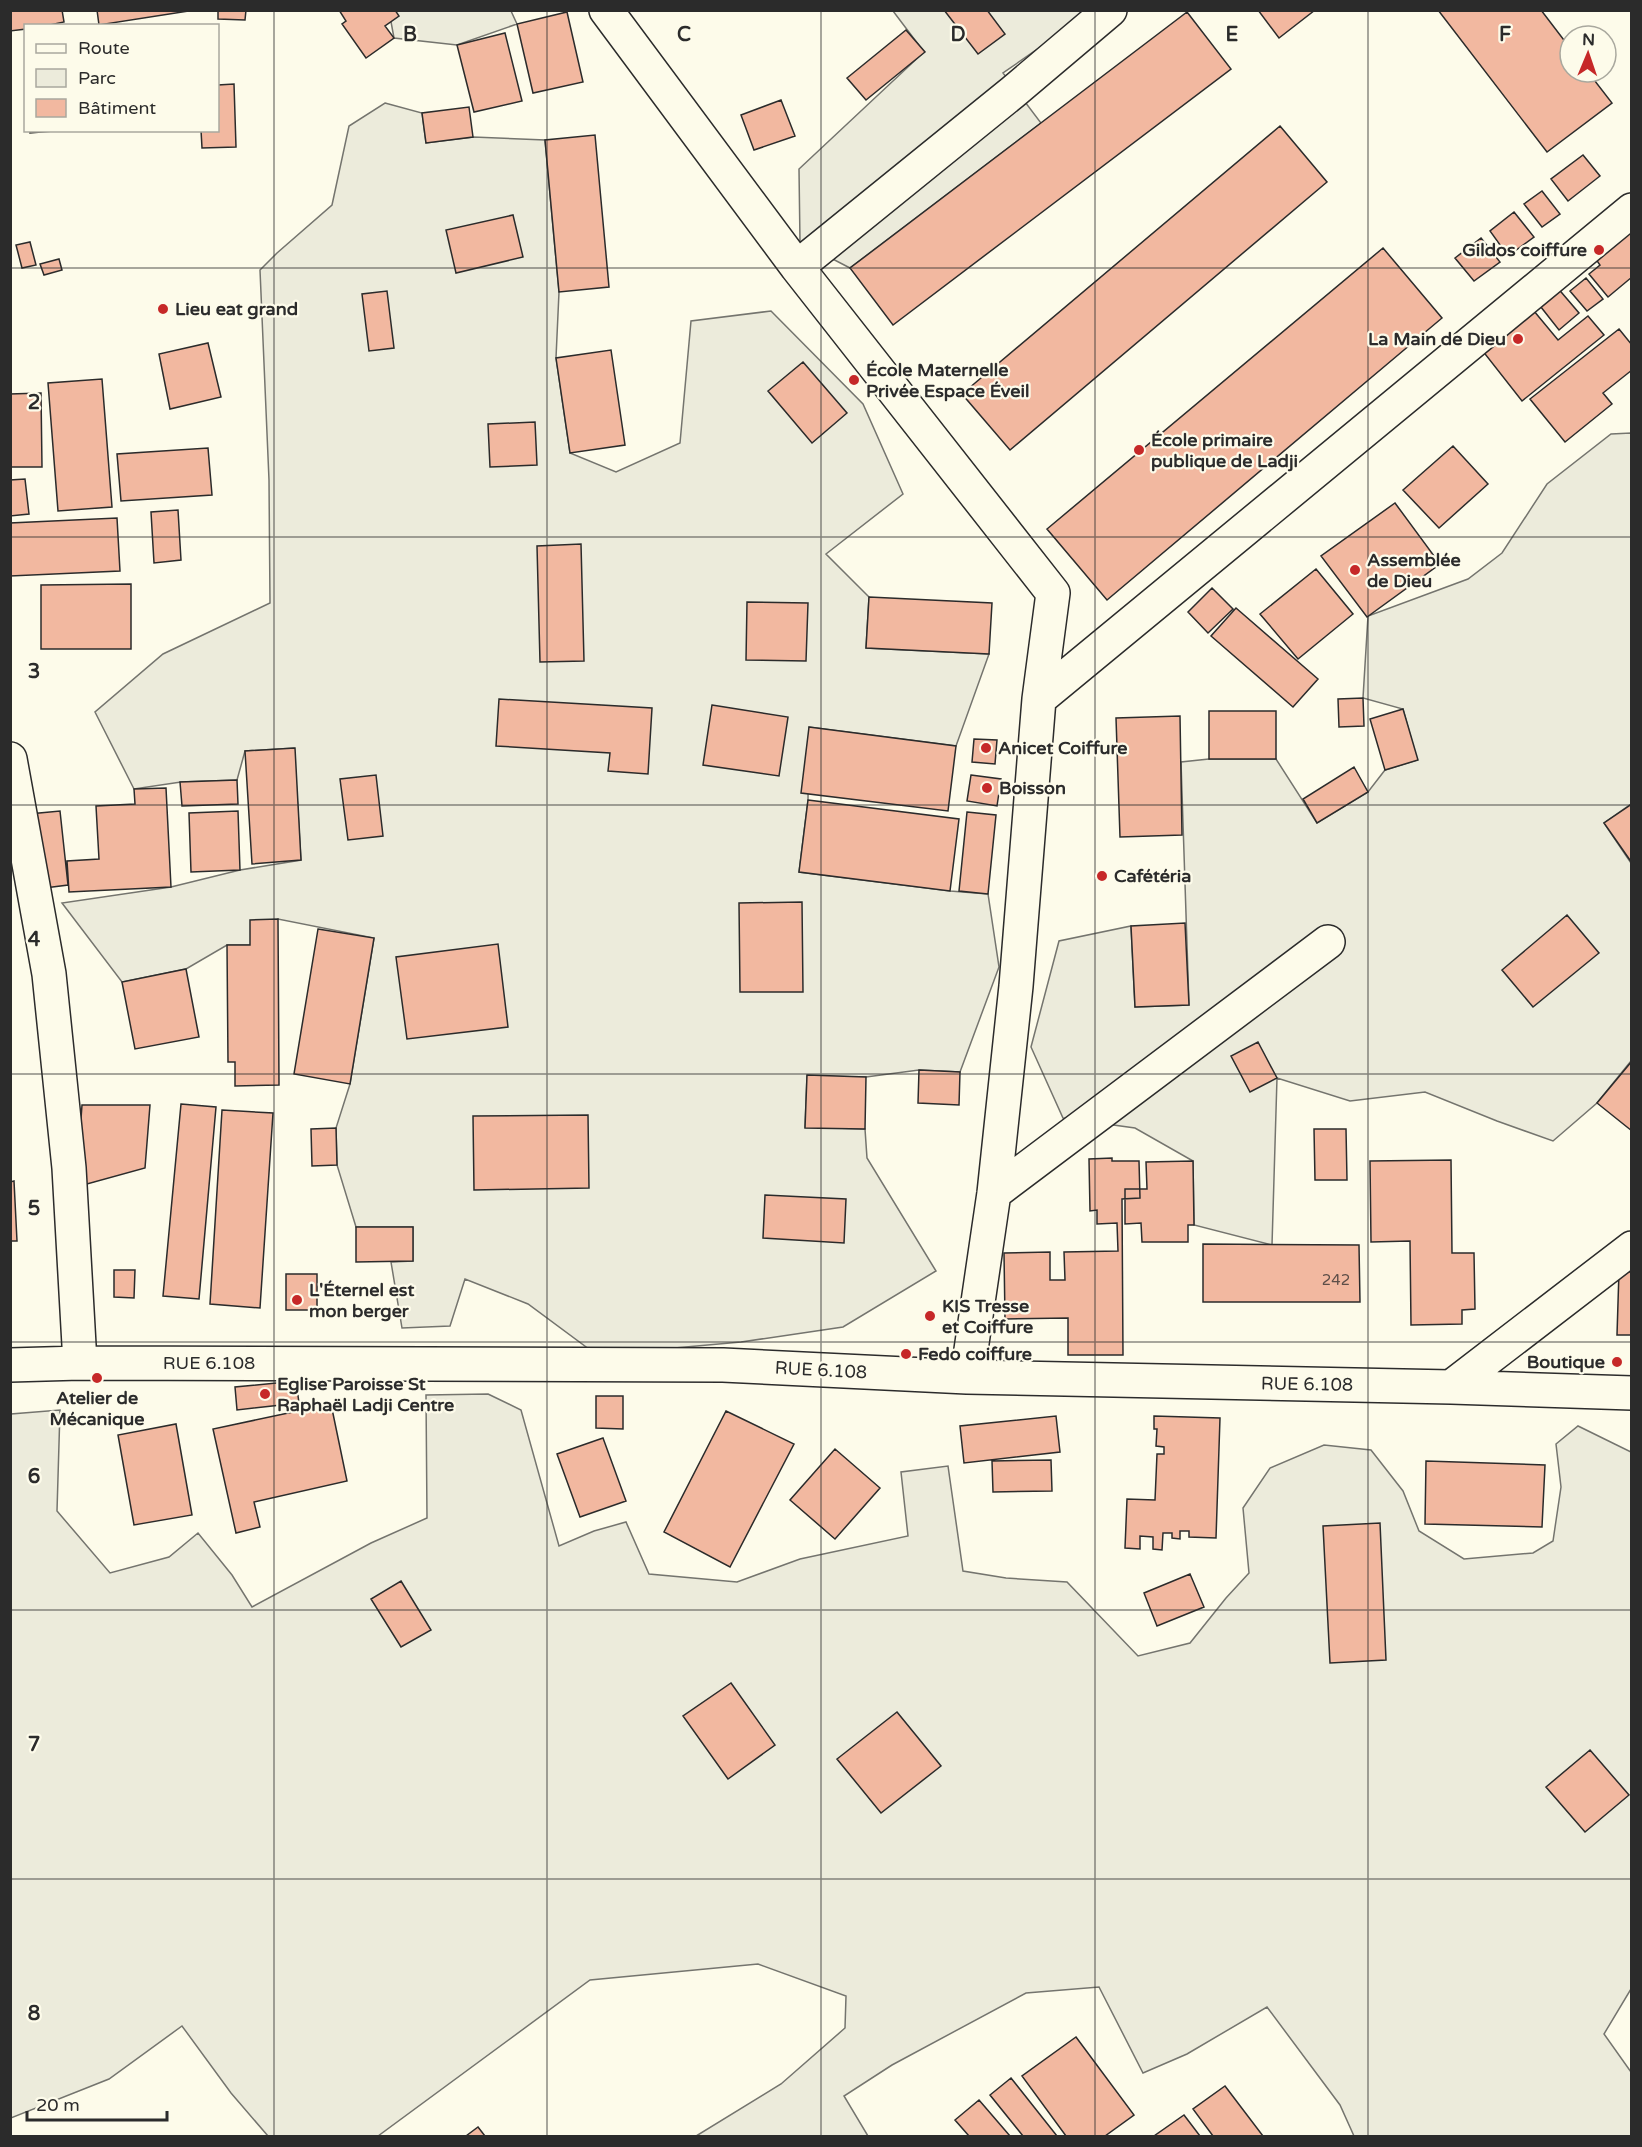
<svg xmlns="http://www.w3.org/2000/svg" width="1642" height="2147" font-family="'Varela Round',sans-serif">
<rect width="100%" height="100%" fill="#fdfbea"/>
<path fill="#ecebdb" stroke="#74746e" stroke-width="1.5" d="M389,11h122l6,13 -60,21 -63,-7z
M893,11h199l-89,62 38,50 -191,145 -50,-26 -1,-73 125,-117z
M385,103l37,10 4,30 47,-6 72,3 14,152 -3,66 14,95 46,19 64,-29 11,-122 80,-10 92,93 40,90 -77,60 43,43 -3,51 123,6 -33,92 -147,-19 -1,73 -9,72 151,19 38,3 11,73 -39,105 -41,-2 -53,7 -59,-1 -2,51 60,2 2,29 69,113 -93,56 -102,15 -144,13 -69,-51 -63,-25 -15,47 -48,2 -11,-66 22,-1v-34h-57l-19,-62 -1,-37 14,-44 24,-146 -96,-19 -28,26h-23l-41,24 -64,13 -60,-79 109,-16 69,-17 61,-10 -7,-112 -49,3 -8,29 -56,2 -47,7 -39,-77 68,-58 107,-51 -1,-123 -9,-210 17,-17 55,-48 17,-79z
M1631,433v371l-27,19 27,40v198l-34,42 -44,38 -56,-20 -72,-29 -75,9 -73,-23 -5,167 -78,-20 -1,-64 -58,-33 -72,-10 -32,-71 28,-106 72,-15 4,81 54,-2 -8,-243 28,-3h67l41,64 51,-31 17,-22 32,-10 -14,-51 -40,-11 5,-82 100,-37 34,-26 45,-69 64,-50z
M488,1394l33,16 38,136 35,-15 32,-9 23,52 88,8 63,-23 108,-23 -7,-64 47,-6 15,105 43,7 61,4 71,74 52,-13 36,-45 23,-25 -6,-65 27,-40 54,-23 47,5 32,41 16,40 45,28 69,-6 20,-12 8,-54 -5,-43 22,-18 53,26v537l-27,45 27,38v64h-277l-14,-31 -73,-98 -80,47 -44,19 -44,-86 -73,6 -134,72 -48,31 24,40h-172l85,-52 64,-56 1,-32 -88,-32 -168,16 -212,156h-110l-37,-43 -49,-67 -73,53 -98,39v-704l49,-4 -3,101 53,62 59,-16 29,-24 34,42 20,32 119,-64 56,-25 -1,-123z"/>
<path fill="#f2b8a0" stroke="#2b2b2b" stroke-width="1.5" d="M10,10h52l2,12 -19,4h-19v3l-16,2z
M97,10h98l-96,15z
M218,10h28l-1,10 -27,-1z
M339,10h56l4,6 -14,10 9,12 -28,20 -24,-34 4,-3z
M944,10h43l18,24 -27,20z
M1258,10h57l-36,28z
M1438,10h103l29,38v24h18l24,31 -65,49z
M567,12l16,70 -50,11 -16,-69z
M1187,12l44,57 -338,256 -43,-57z
M906,30l19,22 -59,48 -19,-22z
M505,33l17,68 -48,11 -17,-67z
M234,84l2,63 -34,1 -1,-18h17v-45z
M781,100l14,36 -41,14 -13,-35z
M469,107l4,30 -47,6 -4,-30z
M1280,126l47,56 -317,268 -48,-56z
M30,130h36l-36,3z
M595,135l14,152 -50,5 -14,-152z
M1583,155l17,21 -32,25 -17,-22z
M1542,191l18,23 -18,13 -18,-23z
M1514,212l20,25 -26,19 -18,-25z
M513,215l10,42 -67,16 -10,-43z
M1632,220v57l-24,20 -19,-23 11,-9 -9,-13z
M1481,238l19,24 -26,19 -19,-23z
M30,242l6,23 -14,3 -6,-23z
M1383,248l59,70 -335,282 -60,-71z
M59,259l3,11 -18,5 -4,-11z
M1586,278l17,21 -16,12 -17,-20z
M1556,286l23,27 -20,17 -22,-28z
M387,291l7,57 -25,3 -7,-57z
M1529,305l29,35 30,-24 16,19 -82,66 -44,-56z
M1619,329l13,16v25l-29,23 9,11 -47,38 -35,-43z
M208,343l13,54 -51,12 -11,-55z
M611,350l14,95 -55,8 -14,-95z
M803,362l44,51 -35,30 -44,-52z
M102,379l10,128 -54,4 -10,-128z
M41,393l1,74h-32v-73z
M535,422l2,43 -47,2 -2,-43z
M1453,446l35,38 -49,44 -36,-38z
M208,448l4,47 -91,6 -4,-47z
M25,479l4,35 -19,2v-36z
M1395,503l45,61 -73,53 -46,-61z
M178,510l3,50 -27,3 -3,-51z
M117,518l3,53 -110,5v-53z
M581,544l3,117 -44,1 -3,-116z
M1316,569l37,45 -55,45 -38,-45z
M131,584v65h-90v-64z
M1212,588l21,21 -25,24 -20,-21z
M869,597l123,6 -3,51 -123,-6z
M747,602l61,1 -2,58 -60,-1z
M1236,608l82,71 -25,28 -82,-71z
M1363,698l1,28 -25,1 -1,-28z
M499,699l153,9 -4,66 -40,-3 2,-18 -114,-7z
M712,705l76,12 -9,59 -76,-11z
M1403,709l15,51 -33,10 -15,-51z
M1209,711h67v48h-67z
M1180,716l2,119 -62,2 -4,-119z
M809,727l147,19 -8,65 -147,-18z
M974,739l23,1 -2,24 -23,-2z
M295,748l6,112 -49,4 -7,-113z
M1354,767l14,25 -51,31 -14,-24z
M376,775l7,61 -35,4 -8,-61z
M971,775l30,4 -4,27 -30,-5z
M237,780l1,24 -56,2 -2,-24z
M166,788l5,99 -102,5 -2,-31 32,-2 -3,-53 39,-2 -1,-15z
M808,800l151,19 -9,72 -151,-19z
M1632,804v59l-28,-40z
M60,811l8,74 -31,4 -8,-75z
M238,811l2,59 -49,2 -2,-59z
M967,812l29,3 -8,79 -29,-3z
M802,902l1,90h-63l-1,-89z
M1567,915l32,38 -66,54 -31,-37z
M278,919l1,166 -44,1v-24h-7l-1,-117h23v-25z
M1185,923l4,82 -54,2 -4,-81z
M318,929l56,9 -24,146 -56,-10z
M498,944l10,83 -101,12 -11,-82z
M186,969l13,68 -64,12 -13,-67z
M1258,1042l19,36 -27,14 -19,-36z
M1632,1061v70l-35,-28z
M919,1070l41,2 -1,33 -41,-2z
M807,1075l59,2 -1,52 -60,-1z
M181,1104l35,3 -17,192 -36,-3z
M82,1105h68l-5,63 -69,19z
M222,1110l51,3 -13,195 -50,-4z
M588,1115l1,73 -115,2 -1,-74z
M336,1128l1,37 -25,1 -1,-37z
M1314,1129h32l1,51h-32z
M1112,1158v3h27l1,37 -18,1 1,156h-55v-37l-63,1 -1,-66 46,-1v28h15l-1,-28 54,-1 -1,-28 -20,1v-14l-7,1 -1,-52z
M1451,1160l1,93h22l1,56 -13,1v14l-51,1 -1,-84 -39,1 -1,-81z
M1193,1161l1,64h-6v17h-46l-1,-19 -16,1v-35h22l-1,-27z
M14,1181l3,60h-7v-59z
M765,1195l81,4 -2,44 -81,-5z
M356,1227h57v34l-57,1z
M1203,1244l156,1 1,57h-157z
M114,1270h21l-1,28 -20,-1z
M1619,1271l13,1v63h-15z
M286,1274h31v36h-31z
M296,1381l3,22 -62,7 -2,-23z
M596,1396h27v33l-27,-1z
M331,1404l16,77 -93,21 6,25 -24,6 -23,-104z
M726,1411l68,33 -64,123 -66,-35z
M1056,1416l4,36 -96,11 -4,-37z
M1154,1416l66,2 -4,120 -27,-1v-6h-9v8l-8,-1v-5h-9l-1,17 -9,-1v-12l-13,-1v13l-15,-1 2,-49 28,1 2,-46h7v-7l-8,-1 1,-17h-3z
M176,1424l16,91 -58,10 -16,-90z
M603,1438l23,63 -46,16 -23,-63z
M835,1449l45,39 -45,51 -45,-39z
M1051,1460l1,31 -59,1 -1,-31z
M1426,1461l119,4 -3,62 -117,-3z
M1380,1523l6,137 -56,3 -7,-137z
M1190,1574l14,33 -47,19 -13,-33z
M401,1581l30,49 -30,17 -30,-48z
M731,1683l44,62 -47,34 -45,-63z
M897,1712l44,54 -60,47 -44,-54z
M1590,1750l39,45 -44,37 -39,-45z
M1076,2037l58,78 -29,21h-39l-44,-60z
M1011,2078l46,58h-34l-33,-41z
M1225,2086l38,50h-50l-20,-27z
M979,2100l31,36h-41l-14,-16z
M1184,2115l16,21h-46z
M478,2127l7,9h-19z"/>
<g fill="none" stroke-linecap="round" stroke-linejoin="round">
<g stroke="#2b2b2b" stroke-width="36">
<path id="minor" d="M606,10l191,257 256,326 -14,106 -23,287 -22,207 -27,184
M797,267l216,-175 97,-82
M1039,699l593,-489
M10,759l39,215 20,194 11,195
M994,1193l334,-251
M10,1365l70,-2 643,2 244,12 484,10 181,6
M1451,1387l181,-139"/>
</g>
<use href="#minor" stroke="#fdfbea" stroke-width="33"/>
</g>
<path fill="none" stroke="#2b2b2b" stroke-width="1.5" stroke-opacity="0.55" d="M274,10v2126M547,10v2126M821,10v2126M1095,10v2126M1368,10v2126M10,268h1622M10,537h1622M10,805h1622M10,1074h1622M10,1342h1622M10,1610h1622M10,1879h1622"/>
<g fill="#c62828" stroke="#fdfbea" stroke-width="2">
<circle cx="1599" cy="250" r="6"/>
<circle cx="163" cy="309" r="6"/>
<circle cx="1518" cy="339" r="6"/>
<circle cx="854" cy="380" r="6"/>
<circle cx="1139" cy="450" r="6"/>
<circle cx="1355" cy="570" r="6"/>
<circle cx="986" cy="748" r="6"/>
<circle cx="987" cy="788" r="6"/>
<circle cx="1102" cy="876" r="6"/>
<circle cx="297" cy="1300" r="6"/>
<circle cx="930" cy="1316" r="6"/>
<circle cx="906" cy="1354" r="6"/>
<circle cx="1617" cy="1362" r="6"/>
<circle cx="97" cy="1378" r="6"/>
<circle cx="265" cy="1394" r="6"/>
</g>
<g text-anchor="middle" dominant-baseline="central" stroke-width="4.5" stroke-linejoin="round" paint-order="stroke">
<g font-size="15" fill="#5d4e48">
<text x="1336" y="1280">242</text>
</g>
<g font-size="18" font-weight="bold" fill="#2b2b2b" stroke="#fdfbea" text-anchor="start">
<text x="1587" y="250" text-anchor="end">Gildos coiffure</text>
<text x="175" y="309">Lieu eat grand</text>
<text x="1506" y="339" text-anchor="end">La Main de Dieu</text>
<text x="866" y="370">École Maternelle<tspan x="866" dy="21">Privée Espace Éveil</tspan></text>
<text x="1151" y="440">École primaire<tspan x="1151" dy="21">publique de Ladji</tspan></text>
<text x="1367" y="560">Assemblée<tspan x="1367" dy="21">de Dieu</tspan></text>
<text x="998" y="748">Anicet Coiffure</text>
<text x="999" y="788">Boisson</text>
<text x="1114" y="876">Cafétéria</text>
<text x="309" y="1290">L'Éternel est<tspan x="309" dy="21">mon berger</tspan></text>
<text x="942" y="1306">KIS Tresse<tspan x="942" dy="21">et Coiffure</tspan></text>
<text x="918" y="1354">Fedo coiffure</text>
<text x="1605" y="1362" text-anchor="end">Boutique</text>
<text x="277" y="1384">Eglise Paroisse St<tspan x="277" dy="21">Raphaël Ladji Centre</tspan></text>
<text x="97" y="1398" text-anchor="middle">Atelier de<tspan x="97" dy="21">Mécanique</tspan></text>
</g>
<g font-size="18" fill="#2b2b2b" stroke="#fdfbea">
<text x="209" y="1363">RUE 6.108</text>
<text transform="translate(821 1370) rotate(3)">RUE 6.108</text>
<text transform="translate(1307 1384) rotate(1)">RUE 6.108</text>
</g>
</g>
<g font-size="20" text-anchor="middle" font-weight="bold" fill="#2b2b2b" stroke="#fdfbea" stroke-width="4.5" stroke-linejoin="round" paint-order="stroke">
<text x="410" y="41">B</text>
<text x="684" y="41">C</text>
<text x="958" y="41">D</text>
<text x="1232" y="41">E</text>
<text x="1505" y="41">F</text>
<text x="34" y="409">2</text>
<text x="34" y="678">3</text>
<text x="34" y="946">4</text>
<text x="34" y="1215">5</text>
<text x="34" y="1483">6</text>
<text x="34" y="1751">7</text>
<text x="34" y="2020">8</text>
</g>
<rect width="1642" height="2147" fill="none" stroke="#2b2b2b" stroke-width="24"/>
<rect x="24" y="24" width="195" height="108" fill="#fdfbea" stroke="#a9a89e" stroke-width="1.5"/>
<rect x="36" y="44" width="30" height="9" fill="#fdfbea" stroke="#a9a89e" stroke-width="1.5"/>
<text x="78" y="54" font-size="18" fill="#2b2b2b">Route</text>
<rect x="36" y="69" width="30" height="18" fill="#ecebdb" stroke="#a9a89e" stroke-width="1.5"/>
<text x="78" y="84" font-size="18" fill="#2b2b2b">Parc</text>
<rect x="36" y="99" width="30" height="18" fill="#f2b8a0" stroke="#a9a89e" stroke-width="1.5"/>
<text x="78" y="114" font-size="18" fill="#2b2b2b">Bâtiment</text>
<g transform="translate(1588 54) rotate(2)"><circle r="28" fill="#fdfbea" stroke="#a9a89e" stroke-width="1.5"/>
<path d="M0-4.5L10 22L0 15L-10 22Z" fill="#c62828"/>
<text y="-9" font-size="16" font-weight="bold" text-anchor="middle" fill="#2b2b2b">N</text>
</g>
<path d="M27 2111v9h140v-9" fill="none" stroke="#2b2b2b" stroke-width="3"/>
<text x="36" y="2111" font-size="18" fill="#2b2b2b" stroke="#fdfbea" stroke-width="4.5" paint-order="stroke">20 m</text>
</svg>
